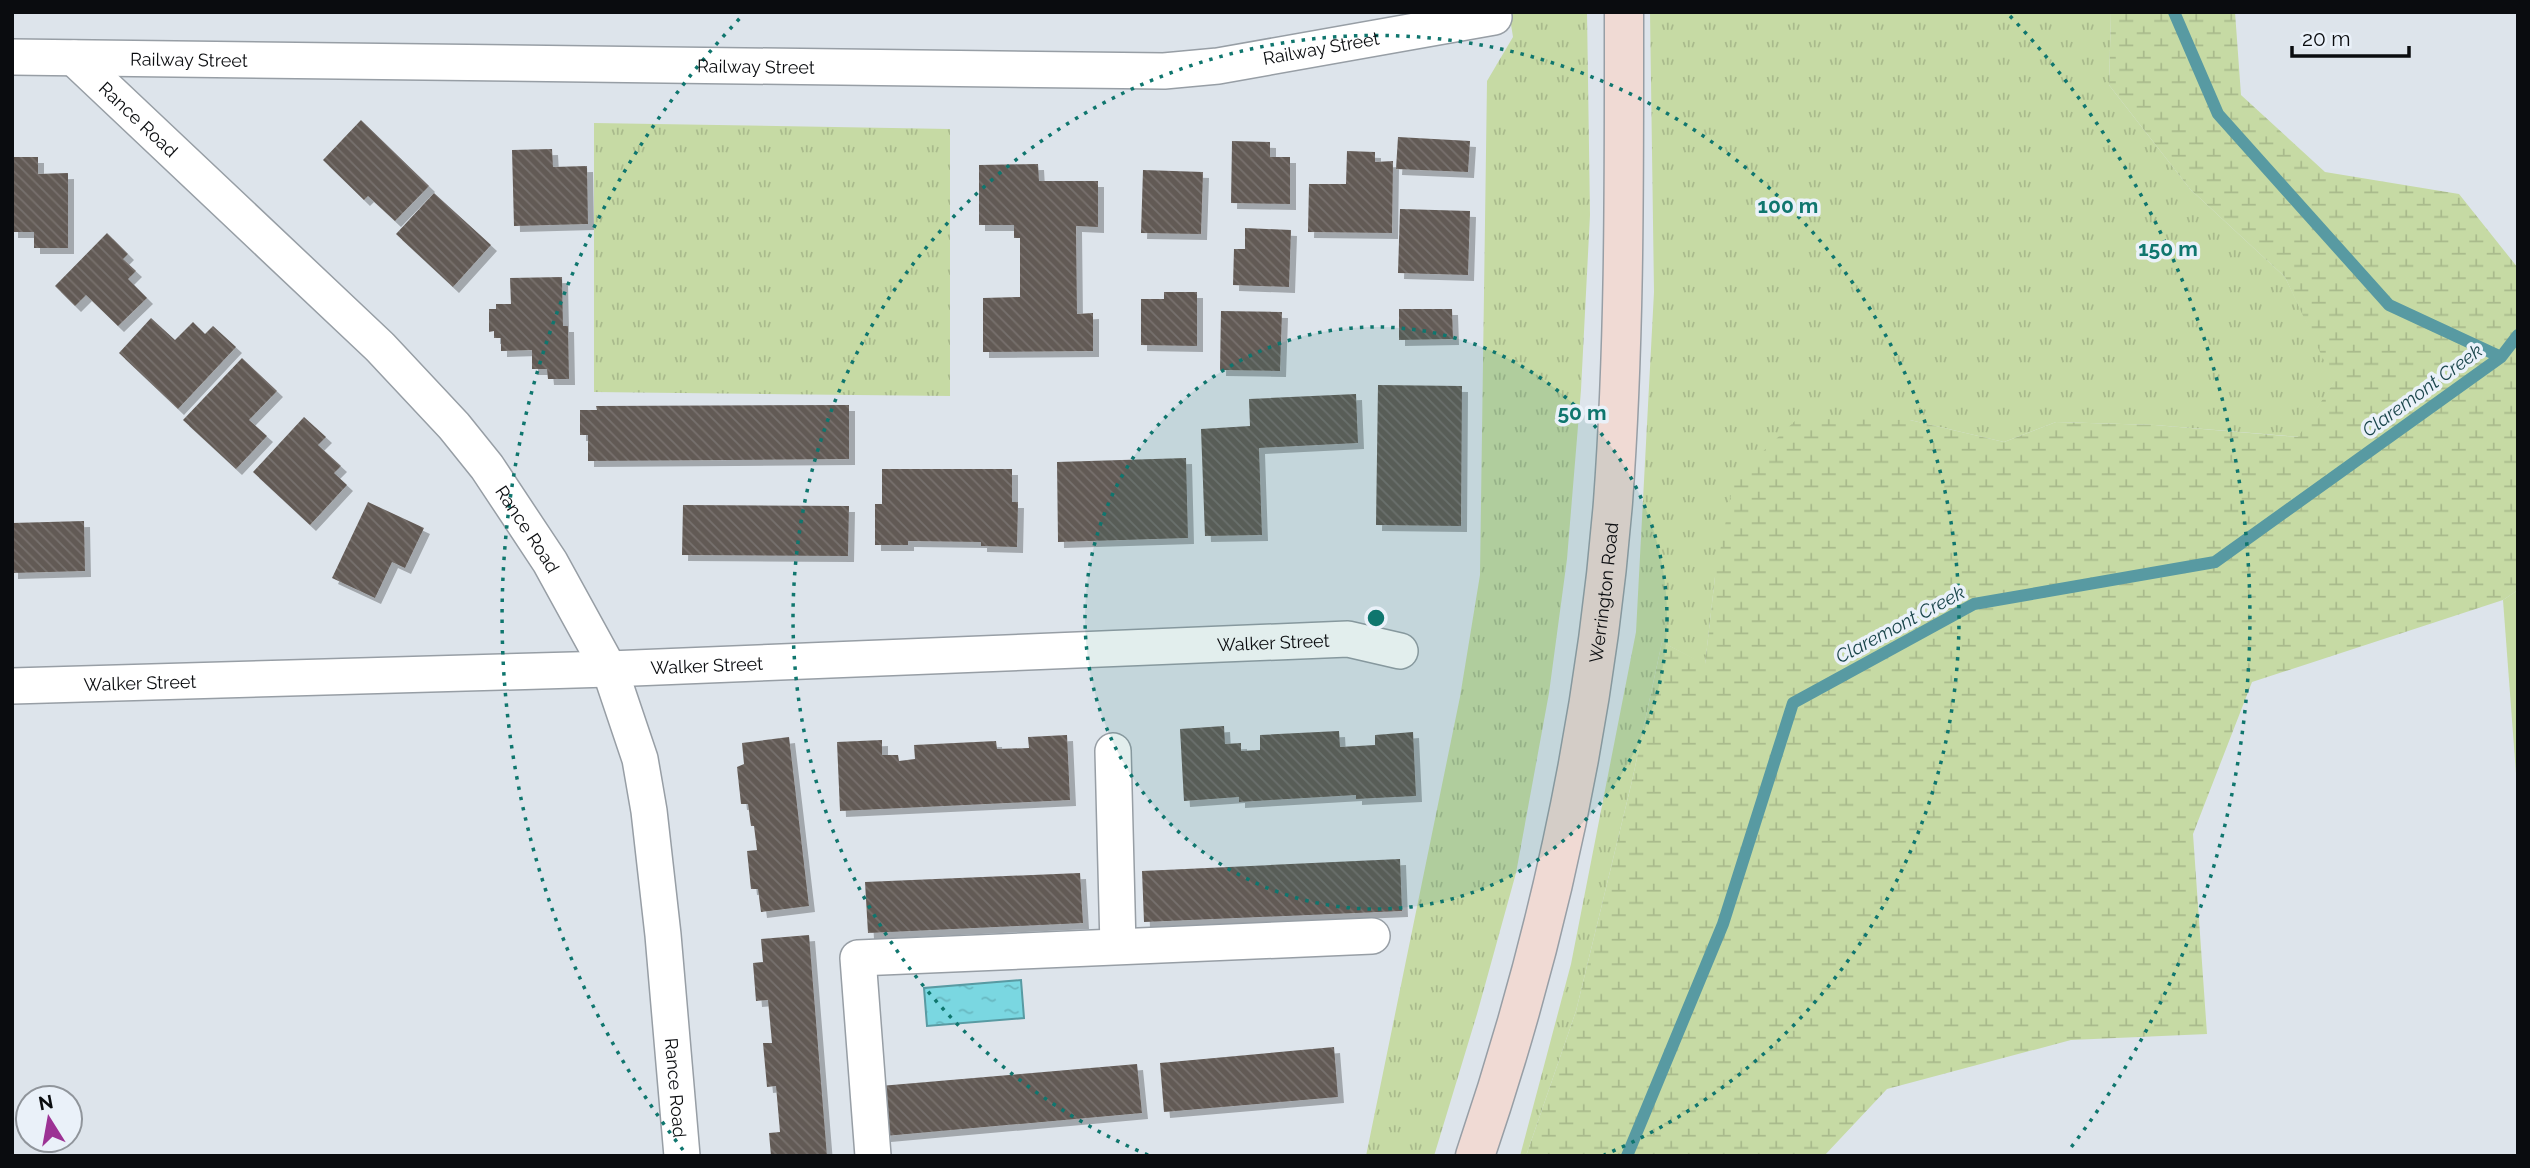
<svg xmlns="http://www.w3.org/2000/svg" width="2530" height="1168" font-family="Raleway,sans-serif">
<defs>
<pattern id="grass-tufts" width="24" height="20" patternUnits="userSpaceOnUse" patternTransform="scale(1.75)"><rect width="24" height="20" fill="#c6daa4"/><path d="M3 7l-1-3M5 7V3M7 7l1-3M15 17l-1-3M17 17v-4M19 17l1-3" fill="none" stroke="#a9ba8c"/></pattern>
<pattern id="wetland-marsh" width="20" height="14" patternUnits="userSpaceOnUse" patternTransform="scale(1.75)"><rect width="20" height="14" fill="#c6daa4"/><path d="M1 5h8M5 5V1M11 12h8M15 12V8" fill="none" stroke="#a9ba8c"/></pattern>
<pattern id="water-ripples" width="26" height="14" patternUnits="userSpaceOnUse" patternTransform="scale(1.75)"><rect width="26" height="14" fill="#7ad7e1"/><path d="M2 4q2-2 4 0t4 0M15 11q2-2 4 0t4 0" fill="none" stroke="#68b7c0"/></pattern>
<pattern id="building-back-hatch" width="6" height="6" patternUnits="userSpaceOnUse" patternTransform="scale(1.75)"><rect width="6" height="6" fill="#625a55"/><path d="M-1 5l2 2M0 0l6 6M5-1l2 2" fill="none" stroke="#77716e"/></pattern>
<filter id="shadow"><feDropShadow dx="6" dy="6" stdDeviation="0" flood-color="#0004"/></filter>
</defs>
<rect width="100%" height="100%" fill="#dde4eb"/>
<path fill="url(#grass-tufts)" d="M1509,12h78l3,203 -9,175 -14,169 -18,134 -33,180 -39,141 -43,142h-68l94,-459 20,-122 7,-494 26,-44z
M1650,12h461l-2,73 81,104 95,88 50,104 -36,56 -144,-12 -99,-3 -52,20 -94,-22 -195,157 -10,88 -43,-23 -30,139 -56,230 -50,145h-6l51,-192 65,-332 18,-340z
M594,123l356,6v267l-356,-4z"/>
<path fill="url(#wetland-marsh)" d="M2111,12h124l6,83 84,77 134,22 59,74v322l-15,10 -251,82 -59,152 14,200 -136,6 -184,49 -63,67h-298l50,-145 56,-230 30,-139 43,22 10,-87 19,-98 63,-60 113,1 94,22 52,-20 99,3 143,12 36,-55 -49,-105 -95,-88 -81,-104z"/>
<path fill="#c6daa4" d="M2518,590v210l-15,-200z"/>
<path fill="url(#water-ripples)" stroke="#589aa2" stroke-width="2" d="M1021,980l3,38 -97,8 -3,-38z"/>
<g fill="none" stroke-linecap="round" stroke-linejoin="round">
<path stroke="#589aa2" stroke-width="12" d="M2174,12l44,102 171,191 112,52
M1627,1156l96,-232 70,-221 181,-99 241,-42 286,-205 17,-22"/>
</g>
<path fill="url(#building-back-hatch)" filter="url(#shadow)" d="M361,120l68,66 -34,35 -27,-25 -4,4 -41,-40z
M1398,137l72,4 -2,31 -72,-3z
M1232,141l38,1v15h20v47l-59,-1z
M552,149l1,18 34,-1 1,58 -74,2 -2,-76z
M1347,151l28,1v10l18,-1 -1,72 -84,-1 1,-48h37z
M12,157h26v17l30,-1v75h-34v-16h-22z
M1038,164l1,17h59v46l-22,-1 1,88 16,-1v38l-110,1v-54l37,-1v-59h-6v-13h-35v-60z
M1143,170l60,2 -2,62 -60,-1z
M434,193l57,52 -38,42 -57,-53z
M1400,209l70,2 -2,64 -70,-2z
M1245,228l46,2 -2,57 -56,-2 1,-36h11z
M107,233l21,21 -5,5 13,12 -8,8 19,19 -29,28 -32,-31 -11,11 -20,-20z
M562,277l1,49h5l1,53h-21l-1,-10h-15v-19l-31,1v-13h-7v-7l-5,1v-23h7v-5h15l-1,-26z
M1164,292h33v54l-56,-1v-46h23z
M1399,309h53l1,30 -54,1z
M1221,311l61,1 -2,59 -60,-1z
M151,318l24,22 18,-18 12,12 8,-8 23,21 -58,62 -59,-56z
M242,358l35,33 -28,29 18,16 -31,33 -53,-49z
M1378,385l84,1 -1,140 -85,-1z
M1356,394l2,49 -99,5 3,87 -57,1 -4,-107 49,-3 -1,-27z
M849,405v54l-261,2v-26h-8v-25h17l-1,-4z
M304,417l22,20 -8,8 23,21 -7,7 13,12 -37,40 -57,-53z
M1186,458l2,80 -130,4 -1,-80z
M882,469h130v33h6l-1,45 -36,-1v-4l-73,-1v4h-33v-41h7z
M368,502l56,26 -19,40 -13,-6 -17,36 -43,-20z
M683,505l166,1 -1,50 -166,-1z
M84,521l1,50 -73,2v-50z
M1224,726l1,18 16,-1v8l19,-1v-15l79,-4 1,16 35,-2v-10l38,-3 3,64 -60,3v-4l-117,7v-5l-55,4 -4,-72z
M1067,735l3,65 -230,11 -3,-69 45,-2v15h16l1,6 16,-2 -1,-14 82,-4 1,8 32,-1 -1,-11z
M789,737l20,169 -48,6 -3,-23h-7l-4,-38 10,-1 -3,-24h-3l-3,-22h-7l-4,-37 7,-3 -2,-21z
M1400,859l2,52 -258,11 -2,-51z
M1080,873l3,50 -215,10 -3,-51z
M809,935l18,221h-56l-2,-23 11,-1 -4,-46 -9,1 -4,-44h9l-4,-43 -12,1 -3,-38 10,-1 -2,-23z
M1334,1047l4,50 -174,15 -4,-49z
M1137,1064l5,49 -257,23 -5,-50z"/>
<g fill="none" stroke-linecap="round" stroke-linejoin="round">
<g stroke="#979ea5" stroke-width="38">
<g id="minor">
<path id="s1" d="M12,57l1152,14 54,-5 276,-49"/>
<path id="s2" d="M74,58l306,289 74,79 33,41 63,95 61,111 29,86 9,52 14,124 19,221"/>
<path id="s3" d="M12,686l597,-17 739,-30 52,12"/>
<path d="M1113,751l5,195"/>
<path d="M873,1156l-15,-198 514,-22"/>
</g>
</g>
<g stroke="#979ea5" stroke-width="41">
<g id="secondary">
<path id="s4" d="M1475,1156c72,-212 120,-432 138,-654 12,-163 11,-327 11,-490"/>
</g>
</g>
<use href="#minor" stroke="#fff" stroke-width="35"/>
<use href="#secondary" stroke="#f0dad4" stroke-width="38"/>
</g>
<circle cx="1376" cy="618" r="291" fill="#0f766e" fill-opacity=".12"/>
<g fill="none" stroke="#0f766e" stroke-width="3.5" stroke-dasharray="3.5 7">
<circle cx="1376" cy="618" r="291"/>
<path d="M1148 1155A583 583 0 1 1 1604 1155"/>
<path d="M683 1150A874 874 0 0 1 742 16M2010 16A874 874 0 0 1 2069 1150"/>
</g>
<g text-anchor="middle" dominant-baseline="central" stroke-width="7" stroke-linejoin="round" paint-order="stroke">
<g font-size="18" fill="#0a0c0f" stroke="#eaf1f9">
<text stroke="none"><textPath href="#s1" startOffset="1311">Railway Street</textPath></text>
<text stroke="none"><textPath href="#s1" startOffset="177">Railway Street</textPath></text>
<text stroke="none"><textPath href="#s1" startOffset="744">Railway Street</textPath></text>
<text stroke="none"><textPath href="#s2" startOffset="89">Rance Road</textPath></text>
<text stroke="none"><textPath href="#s2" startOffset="656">Rance Road</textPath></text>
<text stroke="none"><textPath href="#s4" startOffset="579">Werrington Road</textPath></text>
<text stroke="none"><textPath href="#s3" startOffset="1262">Walker Street</textPath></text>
<text stroke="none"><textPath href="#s3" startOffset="695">Walker Street</textPath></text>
<text stroke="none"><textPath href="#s3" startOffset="128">Walker Street</textPath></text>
<text stroke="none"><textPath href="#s2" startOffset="1244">Rance Road</textPath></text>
</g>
<g font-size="19" font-style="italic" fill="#1b464b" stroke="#eaf1f9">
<text transform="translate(2422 390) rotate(-36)">Claremont Creek</text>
<text transform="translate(1900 624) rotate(-28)">Claremont Creek</text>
</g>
</g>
<circle cx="1376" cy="618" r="10" fill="#0f766e" stroke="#eaf1f9" stroke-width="3.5"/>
<g font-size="21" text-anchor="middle" font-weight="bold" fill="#0f766e" stroke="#eaf1f9" stroke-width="7" stroke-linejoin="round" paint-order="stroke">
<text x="1788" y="213">100 m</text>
<text x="2168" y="256">150 m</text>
<text x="1582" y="420">50 m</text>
</g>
<rect width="2530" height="1168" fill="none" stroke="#0a0c0f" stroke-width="28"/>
<g transform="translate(49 1119) rotate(349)"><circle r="33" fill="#eaf1f9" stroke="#90959b" stroke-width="2"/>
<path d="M0-5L12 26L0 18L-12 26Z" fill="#9c3294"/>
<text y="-10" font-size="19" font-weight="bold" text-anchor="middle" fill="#0a0c0f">N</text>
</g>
<path d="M2292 46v10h117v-10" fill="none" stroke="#0a0c0f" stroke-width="3.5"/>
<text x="2302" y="46" font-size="21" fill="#0a0c0f" stroke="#eaf1f9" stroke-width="5" paint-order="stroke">20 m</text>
</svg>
